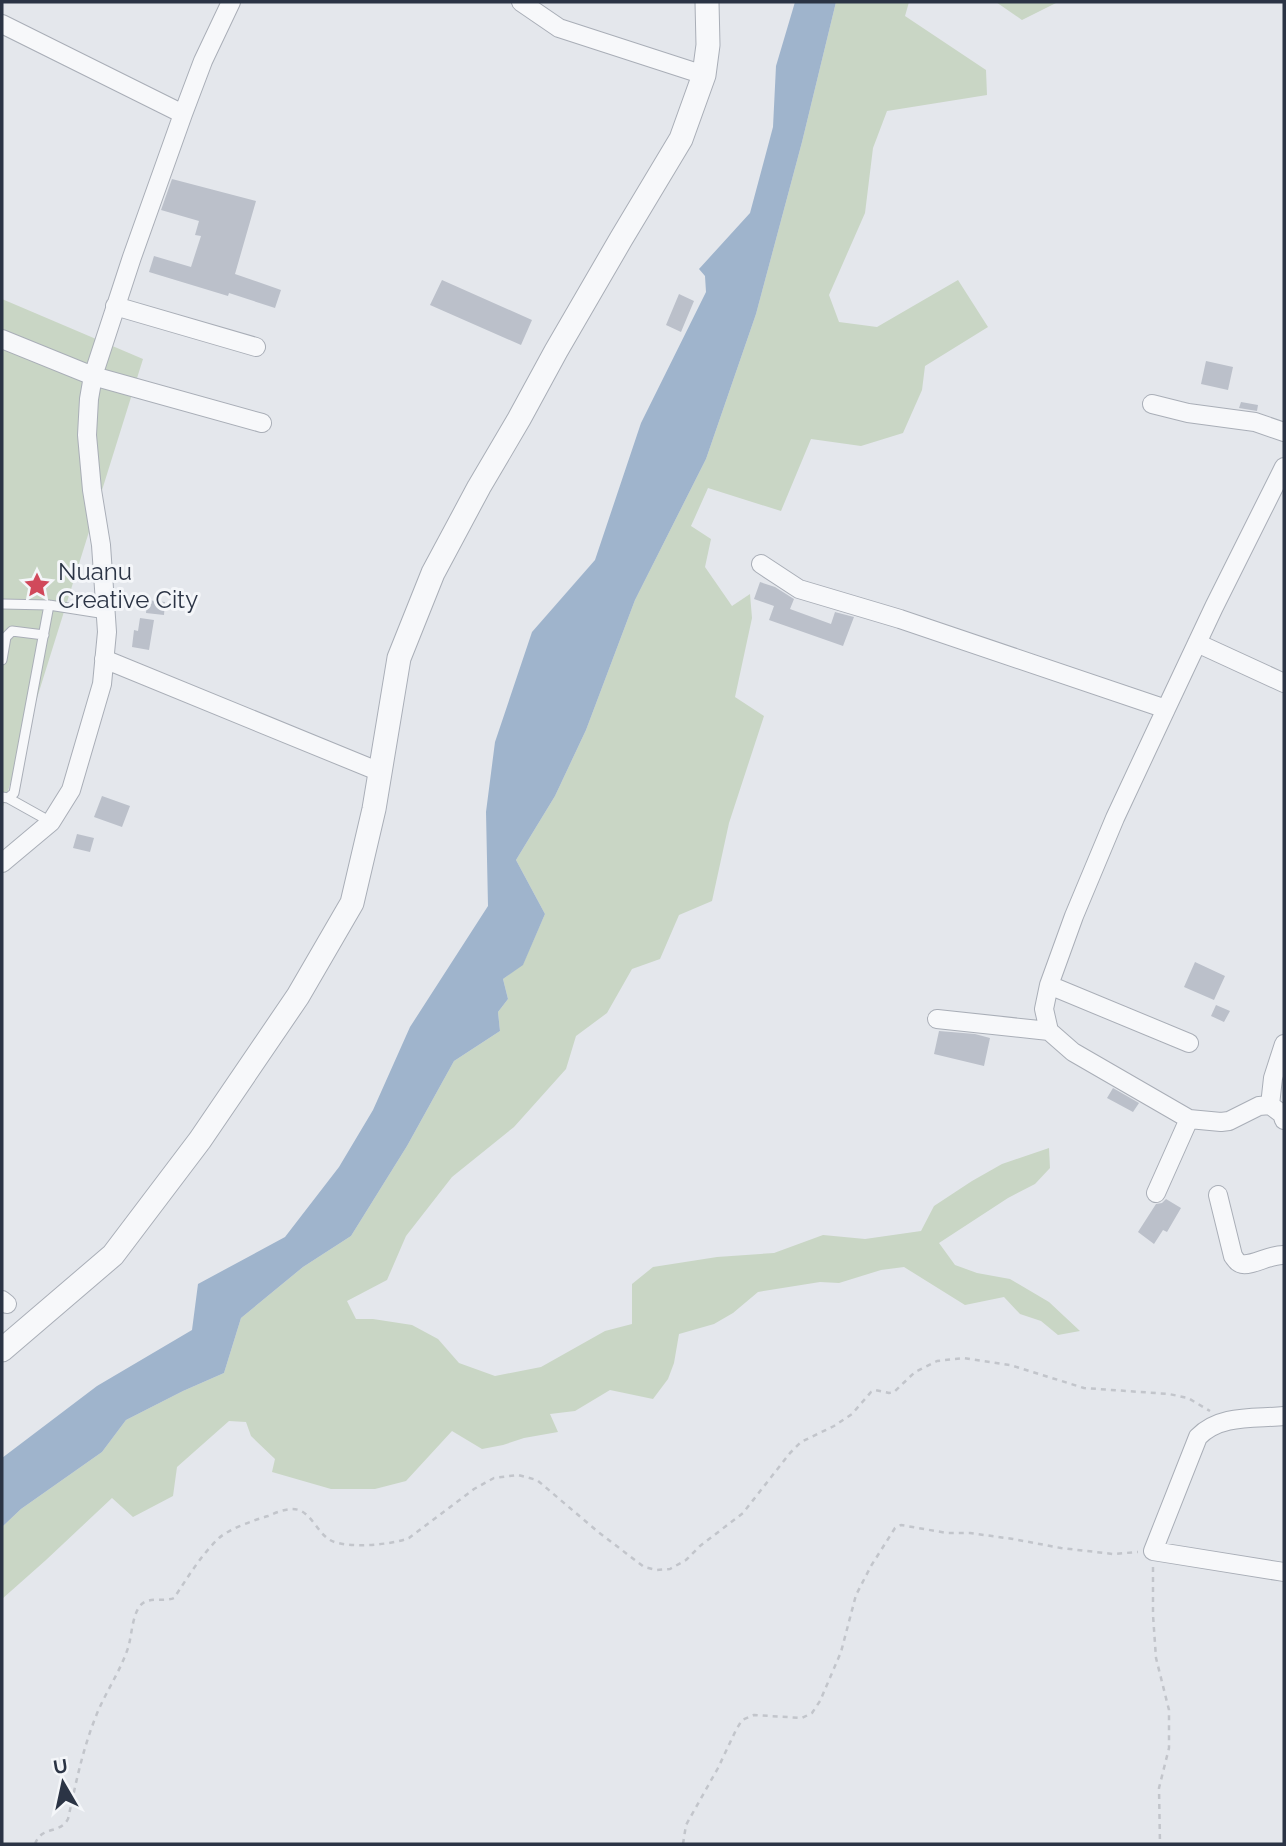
<svg xmlns="http://www.w3.org/2000/svg" width="1286" height="1846" font-family="Raleway,sans-serif">
<rect width="100%" height="100%" fill="#e4e7ec"/>
<path fill="#c9d6c5" d="M836,2h73l-4,14 81,54 1,25 -100,16 -14,37 -8,65 -36,82 10,27 38,5 81,-47 30,47 -63,39 -3,24 -19,43 -42,13 -50,-7 -30,72 -73,-23 -17,38 20,13 -6,28 27,39 18,-12 2,24 -17,79 29,19 -35,107 -17,78 -33,14 -19,44 -28,10 -25,44 -31,23 -10,33 -52,58 -62,50 -46,59 -19,44 -40,21 9,18h17l39,6 26,14 21,24 36,13 46,-9 64,-36 27,-7v-40l21,-17 64,-10 57,-4 49,-18 42,4 56,-8 13,-25 38,-25 30,-17 47,-16 1,20 -15,16 -27,14 -69,45 16,22 22,8 33,6 39,23 31,29 -22,4 -17,-14 -21,-7 -16,-17 -39,8 -61,-38 -23,3 -42,13 -19,-1 -62,10 -25,21 -19,11 -35,10 -5,29 -6,16 -15,20 -43,-9 -35,21 -25,3 8,18 -34,6 -21,7 -21,4 -30,-18 -46,50 -31,8h-44l-59,-17 3,-13 -24,-23 -5,-14 -17,-1 -52,46 -4,29 -40,21 -21,-19 -66,62 -44,39v-72l19,-18 81,-57 24,-32 57,-29 41,-18 17,-55 62,-51 48,-31 56,-90 47,-85 46,-30 -2,-19 10,-13 -5,-20 20,-15 22,-50 -29,-54 39,-64 31,-66 49,-130 71,-141 50,-145 46,-172z
M996,2h62l-36,18z
M2,299l141,60 -141,451z"/>
<path fill="#9fb4cc" d="M795,2h41l-34,140 -46,172 -50,145 -71,141 -49,130 -31,66 -39,64 29,54 -22,51 -20,14 5,20 -10,13 2,19 -46,30 -47,85 -56,90 -48,31 -62,51 -17,55 -41,18 -57,29 -24,32 -81,57 -19,18v-69l95,-72 95,-56 6,-46 87,-47 54,-70 34,-57 37,-83 78,-121 -2,-94 9,-70 37,-110 63,-72 46,-137 65,-131 -1,-16 -6,-7 51,-56 23,-86 3,-61z"/>
<path fill="#bbc0ca" d="M172,179l84,22 -21,73 46,16 -6,18 -46,-15 -1,3 -79,-24 5,-16 37,11 10,-31 -6,-1 4,-14 -38,-11z
M442,280l90,40 -11,25 -91,-40z
M679,294l15,7 -13,31 -15,-7z
M1206,361l27,6 -5,23 -27,-6z
M1241,402l17,3 -1,6 -18,-3z
M760,582l15,5 19,12 -4,10 41,15 4,-12 19,5 -11,29 -74,-26 5,-14 -20,-7z
M147,600l18,2 -1,13 -18,-2z
M140,618l14,2 -5,30 -17,-3 2,-17 4,1z
M102,796l28,10 -8,21 -28,-10z
M77,834l17,4 -4,14 -17,-4z
M1195,962l30,14 -11,24 -30,-13z
M1216,1005l14,6 -6,11 -13,-6z
M939,1031l36,3 15,4 -6,28 -50,-12z
M1113,1088l26,15 -6,9 -26,-14z
M1166,1199l15,9 -14,24 -4,-2 -9,14 -16,-12 18,-28 6,-1z"/>
<g fill="none" stroke-linecap="round" stroke-linejoin="round">
<g stroke="#a9aeb7" stroke-width="11">
<path id="service" d="M2,604l47,1 57,9
M2,660l4,-23 6,-6 32,4
M2,797l6,1 6,-5 35,-188
M8,798l43,24"/>
</g>
<g stroke="#a9aeb7" stroke-width="20">
<path id="minor" d="M521,2l38,26 145,47
M2,24l181,90
M115,306l141,41
M2,339l91,37 169,47
M1152,404l36,9 67,9 29,10
M761,564l38,25 101,30 266,90
M1197,643l87,40
M104,659l276,113
M2,863l49,-41 20,-32 31,-106 5,-52 -6,-87 -9,-55 -5,-55 2,-36 4,-23 39,-119 51,-143 20,-53 28,-59
M1049,985l140,58
M937,1019l112,12 24,21 116,67 32,3 8,-1 30,-15 11,-1 12,9 2,6
M1049,1031l-5,-22 5,-24 25,-69 41,-98 51,-109 48,-102 70,-140
M1270,1105l3,-27 11,-34
M1156,1193l33,-74
M1218,1195l15,61c3,4 4,7 9,8 10,2 29,-10 42,-9
M2,1300l5,4
M1284,1416c-29,3 -64,-2 -86,21l-45,114 131,21"/>
</g>
<g stroke="#a9aeb7" stroke-width="25">
<path id="tertiary" d="M2,1350l111,-95 87,-115 98,-144 54,-93 22,-94 25,-151 34,-85 46,-86 40,-68 37,-68 65,-112 60,-100 23,-64 4,-30 -1,-43"/>
</g>
<path stroke="#c2c5cb" stroke-width="2.5" stroke-dasharray="5 5" stroke-linecap="butt" d="M1153,1567v48l3,43 13,52v38l-10,40 1,56
M35,1844c7,-19 24,-9 33,-25 8,-36 14,-68 28,-103 9,-23 24,-44 32,-68 4,-12 4,-37 15,-45 8,-6 22,-1 31,-5 14,-21 27,-43 45,-60 10,-9 35,-18 49,-22 9,-4 21,-9 31,-6 13,5 19,23 31,30 15,9 62,5 79,-2l65,-49 20,-11 24,-3 19,5 60,51 47,36 13,3 13,-1 16,-9 14,-14 43,-33 47,-60 11,-11 33,-16 18,-12 19,-22 4,-2 14,3 5,-1 21,-20 22,-11 27,-3 46,7 74,23 85,6 19,4 22,13
M683,1844l3,-19 32,-57 18,-38 6,-10 12,-5 48,3 10,-5 8,-12 21,-49 15,-57 15,-29 24,-38 6,-3 46,8h23l43,6 48,9 52,6 25,-2"/>
<use href="#service" stroke="#f7f8fa" stroke-width="9"/>
<use href="#minor" stroke="#f7f8fa" stroke-width="18"/>
<use href="#tertiary" stroke="#f7f8fa" stroke-width="23"/>
</g>
<defs>
<g id="sight-bare" transform="scale(2.1)"><path d="M0-6L1.8-2.2L6-1.7L2.9 1.2L3.7 5.4L0 3.3L-3.7 5.4L-2.9 1.2L-6-1.7L-1.8-2.2Z" fill="#d1495b" stroke="#f4f6f9" stroke-width="2.5" paint-order="stroke"/></g>
</defs>
<g fill-rule="evenodd">
<use href="#sight-bare" x="37" y="585"/>
</g>
<g text-anchor="middle" dominant-baseline="central" stroke-width="6" stroke-linejoin="round" paint-order="stroke">
<g font-size="24" fill="#2b3445" stroke="#f4f6f9" text-anchor="start">
<text x="58" y="571">Nuanu<tspan x="58" dy="28">Creative City</tspan></text>
</g>
</g>
<rect width="1286" height="1846" fill="none" stroke="#2b3445" stroke-width="7"/>
<g transform="translate(63 1783) rotate(351)" stroke="#f4f6f9" stroke-width="5" paint-order="stroke">
<path d="M0-5L12 26L0 18L-12 26Z" fill="#2b3445"/>
<text y="-10" font-size="19" font-weight="bold" text-anchor="middle" fill="#2b3445">U</text>
</g>
</svg>
